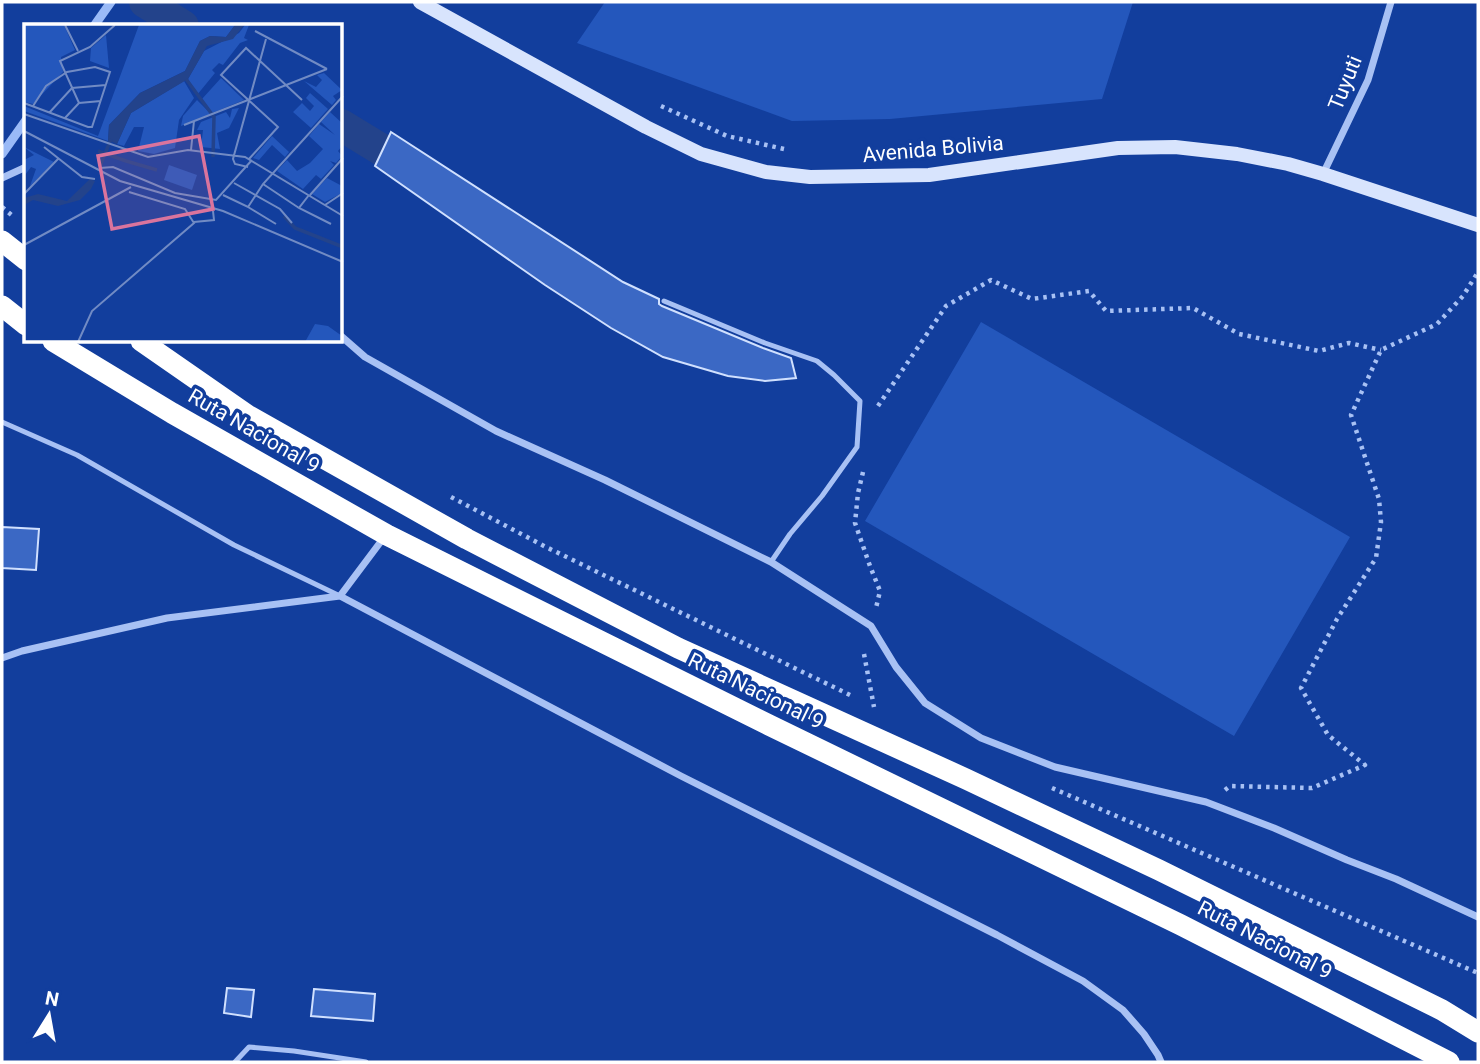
<svg xmlns="http://www.w3.org/2000/svg" width="1480" height="1064" font-family="Roboto,sans-serif">
<rect width="100%" height="100%" fill="#123e9d"/>
<path fill="#2457bc" d="M605,2h528l-31,97 -212,20 -98,2 -215,-78z
M981,322l369,215 -116,199 -369,-215z"/>
<g fill="none" stroke-linecap="round" stroke-linejoin="round">
<path stroke="#9abaf7" stroke-width="9" d="M94,26l17,-24
M2,154l24,-34"/>
<path stroke="#23438b" stroke-width="32" d="M145,2l38,24
M341,125l41,25"/>
</g>
<path fill="#3b68c4" stroke="#d0e0fe" stroke-width="2" d="M391,132l232,150 36,17v5l3,2 101,42 28,10 5,20 -31,3 -37,-5 -65,-19 -52,-29 -66,-43 -170,-119z
M2,527l37,2 -3,41 -34,-2z
M227,988l27,2 -3,27 -27,-4z
M314,989l61,5 -2,27 -62,-5z"/>
<g fill="none" stroke-linecap="round" stroke-linejoin="round">
<path stroke="#a8c1f4" stroke-width="4.5" stroke-dasharray="3.5 5" stroke-linecap="butt" d="M661,106l66,30 57,13
M2,207l12,10
M878,406l68,-100 45,-26 41,19 57,-8 17,20 87,-3 46,26 80,17 30,-8 32,7
M863,472l-5,21 -3,30 15,43 10,25 -4,17
M451,497l95,50 304,148
M864,654l10,53
M1052,788l426,185
M1225,790l5,-4 82,2 53,-23 -37,-30 -27,-47 36,-69 39,-61 5,-36 -2,-23 -28,-84 30,-65 56,-26 26,-28 15,-24"/>
<path stroke="#a8c1f4" stroke-width="5" d="M664,301l101,42 52,18 17,14 26,26 -3,46 -35,49 -32,38 -19,28
M2,422l75,33 157,90 106,51
M235,1062l14,-15 45,4 72,11"/>
<path stroke="#a8c1f4" stroke-width="7" d="M1323,174l45,-94 23,-78
M2,178l24,-11
M341,336l24,21 131,74 109,49 166,82 100,64 25,41 29,36 56,35 74,29 151,35 68,26 73,32 49,19 82,38
M340,596l341,180 316,159 86,46 40,29 21,24 14,21 3,7
M2,658l20,-7 145,-33 173,-22 45,-60"/>
<path stroke="#d8e4fd" stroke-width="14" d="M420,2l226,125 55,27 65,18 44,5 119,-2 189,-27 57,-1 62,7 51,10 35,10 155,51"/>
<path stroke="#fff" stroke-width="21" d="M2,241l24,19
M2,306l24,19
M53,341l119,72 215,122 382,190 412,200 268,137
M141,341l108,75 218,123 211,109 288,131 193,91 283,140 36,22"/>
</g>
<g text-anchor="middle" dominant-baseline="central" stroke-width="7" stroke-linejoin="round" paint-order="stroke">
<g font-size="21" fill="#fff" stroke="#123e9d">
<text transform="translate(1345 83) rotate(-68)">Tuyuti</text>
<text transform="translate(933 149) rotate(-5)">Avenida Bolivia</text>
<text transform="translate(254 431) rotate(30)">Ruta Nacional 9</text>
<text transform="translate(756 691) rotate(26)">Ruta Nacional 9</text>
<text transform="translate(1265 940) rotate(27)">Ruta Nacional 9</text>
</g>
</g>
<g transform="translate(24 24)">
<rect width="318" height="318" fill="#123e9d"/>
<path d="M0,1h40l11,25 -14,7 2,15 -30,32 -9,-2zM115,1h96l-9,12 -16,-1 -10,5 -15,30 -45,22 -31,32 -1,16 -84,-30v-5l74,30zM221,1h4l-5,13 4,2 -8,3 -17,22 -4,-2 -7,7 3,3 -18,22 -9,-16 16,-28 35,-18zM82,11l3,33 -19,-7 1,-13zM300,49l18,17 -9,6 3,4 -4,5 -28,-24 12,6 6,-7 -5,-5zM197,54l23,22 -32,13 -10,-14zM160,57l10,17 -15,22 -4,28 -21,6 -16,-3 6,-24h-10l-10,19 -7,-2 14,-31zM286,69l18,16 -17,19 -18,-16 9,-9 8,8 4,-5 -8,-8zM173,76l14,14 -30,12 2,-10zM215,84l-10,20 -12,5 3,16 -19,-2 2,-17h-6l4,-8 25,-10 4,6 2,-9zM306,88l12,11v23l-4,5 4,5 -6,7 -6,-2 4,4 -13,14 -5,-4 -13,14 -26,-18 10,-11 10,11 13,-8 13,-14 -14,-13 10,-12 16,11 -14,-13zM248,112l17,16 -4,5 -13,-12 -13,15 -6,-2zM0,123l30,15 -24,24 6,-17 -5,-2 -6,8 -1,-15 10,-5zM145,141l28,10 -5,15 -28,-10zM303,154l15,8v7l-17,9 -13,-8zM291,300l13,2 14,10v6h-37z" fill="#2457bc"/>
<path d="M211,1h9l-11,14 -26,7 -19,33 -57,34 -14,31 -9,-4 1,-15 31,-32 45,-22 15,-30 10,-5 16,1zM66,155l5,2 -4,8 -11,11 -22,6 -25,-6 -7,4 -2,12v-18l14,-4 29,7z" fill="#23438b"/>
<path fill="none" stroke="#23438b" stroke-width="3.5" d="M162,55l28,38 -1,40M74,127l28,10M102,137l31,9M76,142l11,-27M260,192l11,12 48,19"/>
<path fill="none" stroke="#718bc4" stroke-width="2" d="M41,1l13,26M231,7l72,38M0,79l64,24h4l18,-55 -15,-5 -28,5 -21,14 -13,20M55,79l-19,-42 30,-14 25,-22M25,89l23,-25 34,-3M0,90l124,43 40,-7 57,7 98,59M41,94l14,-15 22,-2M160,101l143,-56M0,107l96,50 103,30 120,51M20,123l38,30 13,2M167,126l3,-29M225,135l29,-32 -57,-52 25,-27 56,52M224,143l-13,-3 -2,-5 33,-120M76,144l13,-1 62,26 41,7 36,-40M210,159l46,26 12,14M239,160l36,24M0,170l34,-35M199,171l25,12 15,-23 80,-88M285,171l-10,13 32,16M286,171l33,-37M301,181l18,-12M224,183l28,17M170,198l20,-2 -1,-9M0,221l107,-58M54,318l14,-31 102,-88 -9,-14 -56,-17"/>
<path fill="#da749d" fill-opacity="0.15" stroke="#da749d" stroke-width="3.5" d="M175,112l14,73 -101,20 -14,-73z"/>
<rect width="318" height="318" fill="none" stroke="#fff" stroke-width="3.5"/>
</g>
<rect width="1480" height="1064" fill="none" stroke="#ffffff" stroke-width="7"/>
<g transform="translate(49 1015) rotate(11)" stroke="#123e9d" stroke-width="5" paint-order="stroke">
<path d="M0-5L12 26L0 18L-12 26Z" fill="#ffffff"/>
<text y="-10" font-size="19" font-weight="bold" text-anchor="middle" fill="#ffffff">N</text>
</g>
</svg>
